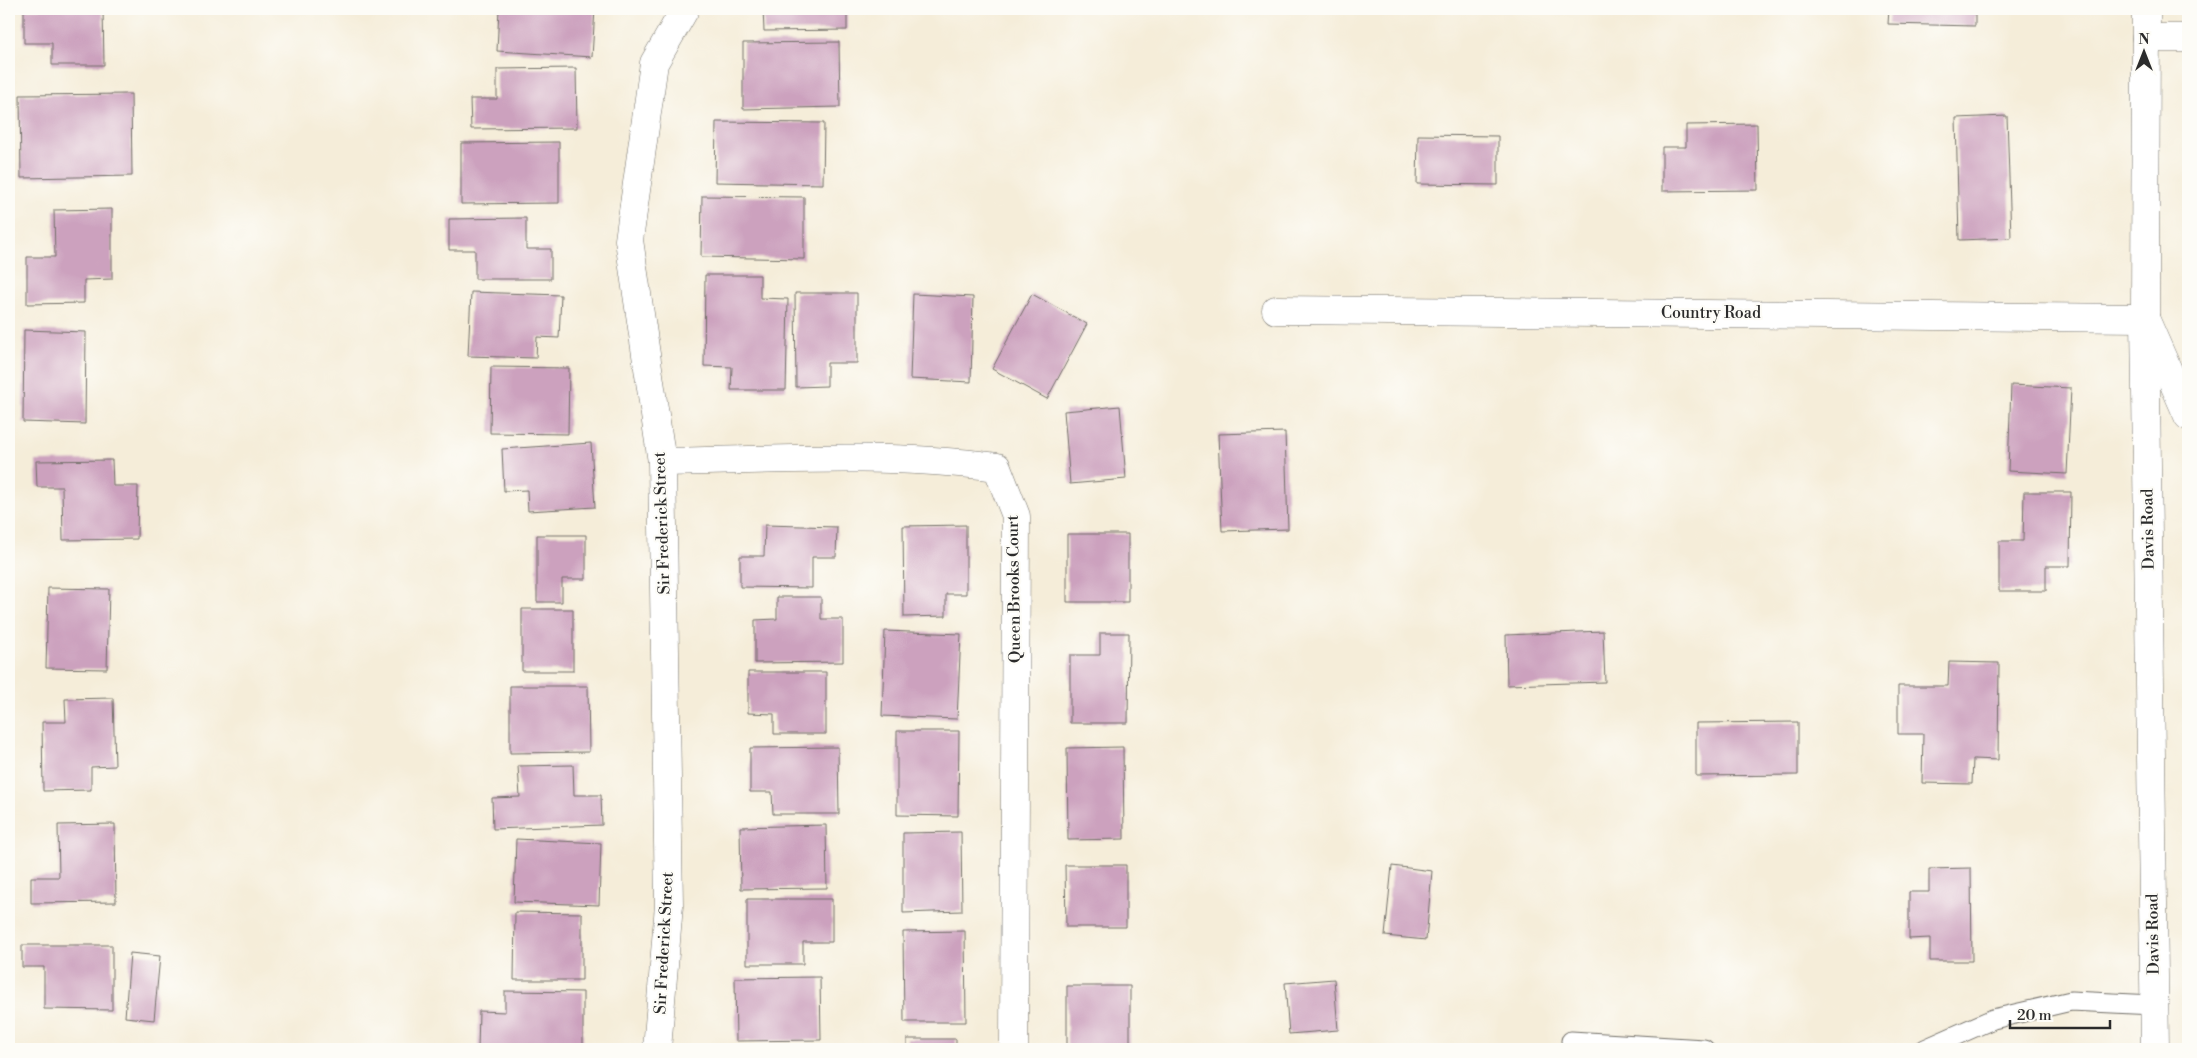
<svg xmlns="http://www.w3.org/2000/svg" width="2197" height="1058" font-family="'Libre Bodoni',serif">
<rect width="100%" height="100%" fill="#fdfcf7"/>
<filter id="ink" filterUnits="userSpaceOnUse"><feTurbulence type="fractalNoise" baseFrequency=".02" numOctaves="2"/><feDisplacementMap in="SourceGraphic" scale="10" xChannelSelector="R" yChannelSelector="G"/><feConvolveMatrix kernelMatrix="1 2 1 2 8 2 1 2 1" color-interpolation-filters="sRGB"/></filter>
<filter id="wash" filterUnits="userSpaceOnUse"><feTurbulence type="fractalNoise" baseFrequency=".0096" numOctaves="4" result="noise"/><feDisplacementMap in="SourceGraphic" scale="20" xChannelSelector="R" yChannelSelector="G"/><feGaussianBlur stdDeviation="1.12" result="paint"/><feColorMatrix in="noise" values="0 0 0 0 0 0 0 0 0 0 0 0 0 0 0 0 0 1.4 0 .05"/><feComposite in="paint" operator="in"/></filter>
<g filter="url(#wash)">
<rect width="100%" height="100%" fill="#f5edd9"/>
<g id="blocks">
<path fill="#cca1be" d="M24,9h79l1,56h-52v-22h-28z
M499,9h96l-3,48 -95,-6z
M763,9h84v21l-83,1z
M1889,9h86v17l-87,-2z
M839,42l1,65 -97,2v-66z
M576,68l1,60 -106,1 -1,-30h27v-30z
M131,94l1,82 -111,2 -1,-83z
M2007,116l4,122 -52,2 -3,-122z
M716,122l108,1 -1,61 -108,-2z
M1757,124l1,66 -96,1v-44h24v-22z
M1418,135l80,1v49l-81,-1z
M559,142v61l-98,1v-61z
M702,196l102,1v62l-103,-2z
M112,209v70l-28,1v23l-57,1v-47h28l-1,-47z
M526,218v31h25v30h-76v-29h-26v-31z
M705,275h55v23l28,1 -2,91h-55l1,-23 -28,-1z
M471,292l90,3 -2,43 -22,-1 -1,21 -68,-2z
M795,293h62v70h-30v23l-31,1z
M913,294l60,3 -2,85 -61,-3z
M1032,294l55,30 -40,75 -55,-30z
M24,330l62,2 -1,92 -62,-2z
M491,367l78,1 -1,66 -78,-1z
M2011,385l60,3 -4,86 -59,-3z
M1120,406l6,73 -56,5 -6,-73z
M1285,432l3,97 -66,2 -4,-97z
M591,443l4,64 -67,4 -1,-21 -23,1 -2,-42z
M112,460l1,26h25l-1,53 -74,1 -1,-53h-25l-1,-26z
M2024,492h47l-1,74h-24v25h-47v-50h24z
M765,525l72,2 -1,30h-24v31l-72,-1v-31h24z
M966,525v69h-20v22l-42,1 -1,-91z
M1067,534h61v68h-61z
M537,535h49v44h-24v23h-25z
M48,588l61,1 -2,80 -61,-1z
M777,597h44v22h22v43l-88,1v-43l22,-1z
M522,609h51v62h-51z
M885,631l76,3 -4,85 -75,-3z
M1603,631l2,51 -98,3 -1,-50z
M1100,633h29l-1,90h-58v-68h30z
M1949,662l50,1 -1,97 -25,-1 -1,25 -50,-1 1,-49h-25v-48h50z
M748,672h78v62h-52v-20l-26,-1z
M510,686h78l1,66 -79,1z
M113,698l2,68 -24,1v23l-48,1 -1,-69h24l-1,-23z
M1798,722v53l-102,1v-53z
M897,731h62l-1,85 -61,-1z
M838,747l1,67h-66l-1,-22h-22v-44z
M1123,747l1,92 -56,1 -1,-92z
M573,765l1,30h27l1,30 -109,4 -1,-31 28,-1 -2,-31z
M115,824l1,78 -85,1v-26h28l-1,-52z
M826,825l1,63 -86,1 -1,-62z
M961,832l1,79 -59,2v-80z
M516,839l85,4 -2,62 -85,-3z
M1065,865h61v62h-60z
M1392,866l40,5 -6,69 -41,-4z
M1971,868l1,93h-42v-23l-21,1v-47h20v-23z
M747,899h85v43h-29v22h-56z
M515,912l67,1v67h-68z
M965,931l1,91h-62l-1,-90z
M22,945h90v65l-68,-1v-42h-22z
M130,953l30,3 -6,64 -29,-3z
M820,977l1,63 -85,1 -1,-63z
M1334,979l4,51 -49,4 -4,-51z
M1067,986h63v63h-63z
M505,991l78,1v57h-105l1,-38 26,1z
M907,1039h49v10h-49z"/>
</g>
</g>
<g filter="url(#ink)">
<use href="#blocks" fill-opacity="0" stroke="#726f68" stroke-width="1"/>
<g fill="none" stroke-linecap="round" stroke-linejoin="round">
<g stroke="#726f68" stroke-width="21">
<path id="service" d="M1571,1041l133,8
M1925,1049l68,-30 78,-18 83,4"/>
</g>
<g stroke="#726f68" stroke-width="29">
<path id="minor" d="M2146,38h42
M1276,310l869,8 43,98
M662,462c111,-2 224,-9 335,5l19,49 -2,533
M657,1049l12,-144 -7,-443 -33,-222 25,-177 31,-54"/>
</g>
<g stroke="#726f68" stroke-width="29">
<path id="tertiary" d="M2146,9l-1,309 10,731"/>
</g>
<use href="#service" stroke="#fff" stroke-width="19"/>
<use href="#minor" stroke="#fff" stroke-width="28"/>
<use href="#tertiary" stroke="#fff" stroke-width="28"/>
</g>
</g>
<g text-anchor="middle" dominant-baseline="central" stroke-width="4.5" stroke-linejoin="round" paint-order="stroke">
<g font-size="16" fill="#2b2b2b" stroke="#fdfcf7">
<text x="1711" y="313">Country Road</text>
<text transform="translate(662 523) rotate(-92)">Sir Frederick Street</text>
<text transform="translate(2148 529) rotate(-91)">Davis Road</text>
<text transform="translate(1014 589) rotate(-91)">Queen Brooks Court</text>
<text transform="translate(2153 934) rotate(-91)">Davis Road</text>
<text transform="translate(664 943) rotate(-87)">Sir Frederick Street</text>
</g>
</g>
<rect width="2197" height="1058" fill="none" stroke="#fdfcf7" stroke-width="30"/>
<g transform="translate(2144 52)" stroke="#fdfcf7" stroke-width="4" paint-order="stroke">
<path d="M0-4L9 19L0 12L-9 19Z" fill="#2b2b2b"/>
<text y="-8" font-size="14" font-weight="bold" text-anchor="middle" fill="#2b2b2b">N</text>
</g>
<path d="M2010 1020v8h100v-8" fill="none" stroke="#2b2b2b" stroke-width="2.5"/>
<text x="2017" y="1020" font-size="15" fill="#2b2b2b" stroke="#fdfcf7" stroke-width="4" paint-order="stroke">20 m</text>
</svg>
